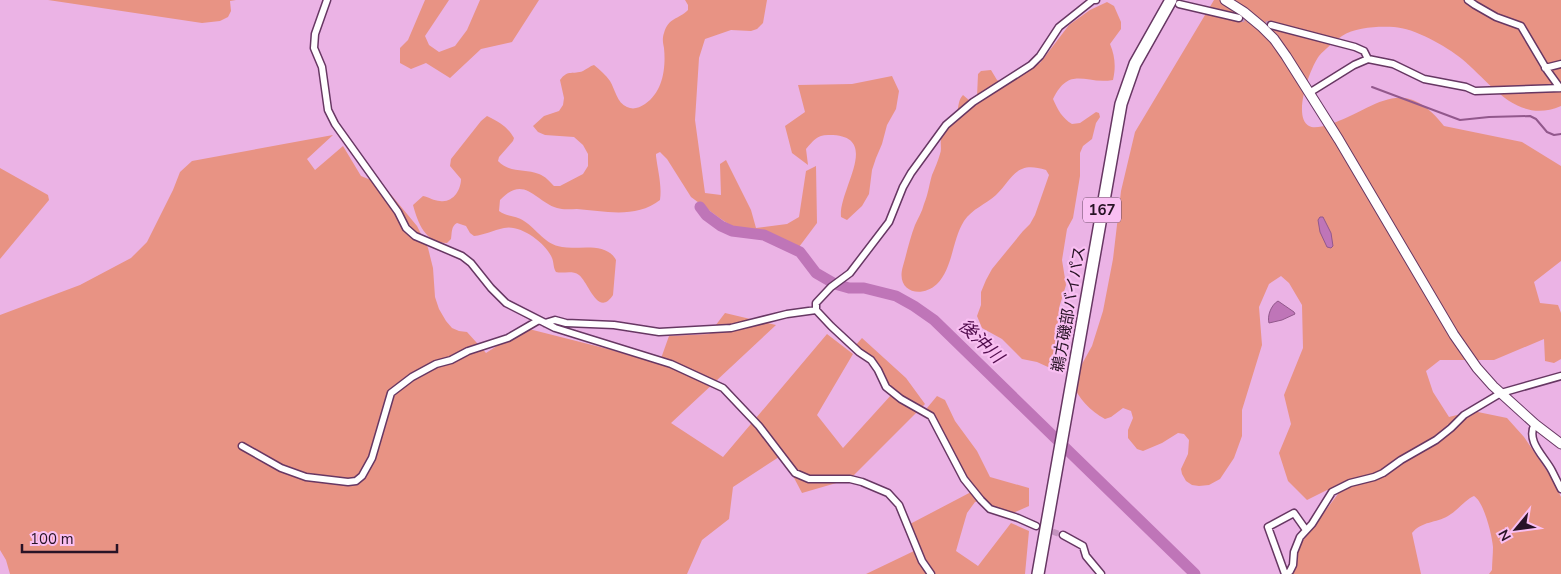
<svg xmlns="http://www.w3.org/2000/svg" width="1561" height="574" font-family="'Nunito Sans','Noto Sans JP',sans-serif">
<rect width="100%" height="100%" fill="#ebb3e5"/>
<path fill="#e89384" d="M48,0h188l-6,1 1,10 -3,6 -8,4 -18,2z
M425,0h24l-24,36 4,9 10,7 16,-6 12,-16 13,-30h59l-27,42 -31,7 -31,29 -24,-15 -15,6 -11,-6v-15l8,-8z
M685,0h82l-4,23 -6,6 -6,2 -20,-1 -26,9 -6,19 -4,62 10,73 16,2 -1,-31 6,-4 25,50 5,18 31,-4 12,-7 7,-46 10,-5 1,57 -18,24 -27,-13 -39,-7 -15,-10 -27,-20 -24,-38 -7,-7 -4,2v2c2,16 6,29 4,44 -24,19 -56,11 -83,9 -6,0 -14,1 -20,-1 -22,-7 -33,-34 -57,-8l-1,11c8,6 17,4 25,10 14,9 20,23 38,26 17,3 44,-6 54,13l-3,35c-15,23 -24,-12 -34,-20 -7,-5 -16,-1 -23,-3 -3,-5 -2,-9 -4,-14 -6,-15 -32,-34 -48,-30 -11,2 -19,7 -30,8l-4,-3 -4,-7 -9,-3c-6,3 -5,10 -6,16l-4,4c-22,0 -29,-20 -34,-38l10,-9c6,1 11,5 17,5 13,2 21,-11 21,-22l-11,-13 1,-7 30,-38 6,-5c12,6 20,10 27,22l-1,3 -14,16 -1,4c13,13 27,7 41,13 6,2 11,8 15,12h6l23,-12 5,-8v-12l-5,-9 -9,-8 -29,-2 -7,-3 -5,-6 11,-10 15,-5 4,-6 1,-7 -4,-18c8,-11 13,-5 23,-9 4,-2 7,-5 11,-6 6,5 12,10 16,16 5,8 7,22 17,26 6,3 12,1 18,-3 18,-12 21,-36 19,-56 -1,-5 -2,-9 0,-15 5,-16 14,-13 24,-23v-5z
M1214,0h347v106c-44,19 -70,-23 -99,-47 -16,-13 -48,-31 -68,-32 -15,-1 -39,0 -52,9 -7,5 -17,13 -23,20 -9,12 -27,61 -10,70 5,3 14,0 19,-1 48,-16 74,-53 116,1l78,16 39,24v95l-27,21 6,21 18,2 3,8v46l-7,4 -9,-2 -1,-22 -50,21h-54l-14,11 7,21 16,25 24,-6 34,7 17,19 29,43 8,17v77h-72l3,-4c0,-7 1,-16 1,-23 -1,-12 -9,-45 -19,-51 -8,3 -17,15 -26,20 -12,7 -26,5 -36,17l9,41h-132l3,-19 46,-61 -11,-4 -20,10 -19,-19 -9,-28 12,-29 -7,-29 19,-47 -1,-43 -13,-22 -8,-7 -12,8 -10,23 3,38 -20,65v26l-8,22 -14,21 -11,6 -10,1 -7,-1 -6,-4 -4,-7 -1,-5 7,-15 1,-14 -5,-6 -6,-1 -16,10 -19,8 -6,-2 -9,-11v-8l5,-12 -2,-7 -8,-3 -12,9 -6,2c-15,-8 -27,-21 -33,-37l20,-36 11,-35 10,-52 8,-68 14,-59z
M1107,2l7,4 7,16v7l-11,15c5,12 6,23 3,36 -28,5 -43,-15 -60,19 5,11 9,19 19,25l8,-1 16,-11 3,1 1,4 -4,6 -4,16 -9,7 -3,7v23l-7,42 -6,11 -5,31 4,25 -7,23 -2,52 -2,6 -7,1 -11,-5 -15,-3 -20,-20 -20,-11 -5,-12 4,-11v-13l5,-12 6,-11 31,-38 7,-7 5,-9 14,-40 -3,-5c-31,-10 -33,9 -50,25 -10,9 -24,14 -32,26 -12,19 -11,47 -27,63 -16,15 -42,8 -34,-18 4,-14 7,-28 12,-41 3,-7 7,-13 9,-21 4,-9 5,-19 8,-29 3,-7 6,-14 8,-21 2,-5 0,-10 1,-15 3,-10 12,-18 16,-27 2,-6 1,-12 6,-17l7,6 7,-4 1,-23 3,-3 10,-1 6,10 7,4 36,-21 29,-38 21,-15z
M892,76l7,15 -3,18 -9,16 -5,19 -6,14 -4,12 -3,24 -7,12 -15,14 -6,-3c-3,-27 43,-83 -13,-82 -11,0 -15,6 -22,14l2,16 -16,-12 -7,-27 20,-14 -7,-27 54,-1z
M333,135l-26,24 8,11 28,-24 18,30 22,9 34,41 11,22 5,20 2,29 4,12 7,12 6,7 7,3 8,1 19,21 39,-25 83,21 51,15 10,-28 40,-2 16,-21 51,12 -105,98 52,34 104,-123 26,20 -36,61 26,33 49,-54 -13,-30 -24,-18 7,-8 44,40 19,26 -75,75 -48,14 -20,-38 -49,32 -4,32 -27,21 -15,34h-677l-4,-14 -6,-10v-235l80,-30 51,-27 16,-16 26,-52 7,-18 12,-11z
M0,168l48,27 1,5 -49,59z
M937,396l8,4 10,21 22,30 13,26 39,11v18l-25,11c-12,-5 -14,-18 -29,-15l-8,11 -11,38 22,15 33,-43 18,8 -4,43h-159l48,-23 -4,-27 63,-33 -46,-83z"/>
<path fill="#bf75b8" stroke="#92588c" d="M1320,217h3l8,16 2,13 -2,2 -4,-1 -7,-15 -2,-12z
M1278,301l16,11 1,2 -13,6 -13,3c-2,-7 2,-18 9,-22z"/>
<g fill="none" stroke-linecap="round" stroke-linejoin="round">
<path stroke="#92588c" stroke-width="2" d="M1372,87l88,33 29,-3 41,-1 6,3 11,13 7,3 7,-1"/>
<path stroke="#bf75b8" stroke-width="11" d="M700,207l6,8 15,11 11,5 32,4 36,17 16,21 19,11 14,4h15l32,8 18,10 20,14 261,254"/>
<path stroke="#c493bf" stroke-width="6" stroke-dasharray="6 3" stroke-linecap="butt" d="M1239,18l32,7
M1044,529l19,6"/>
<g stroke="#673763" stroke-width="9">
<path id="street" d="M327,0l-12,34 -1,14 8,19 6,43 7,14 63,88 8,16 9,8 47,20 9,7 20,25 15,15 49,25 116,36 52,24 36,38 36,47 14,6h41l12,3 26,11 11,12 23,56 9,13
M1468,0l7,5 21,12 25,9 26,44 13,18
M1179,4l60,14
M1271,25l84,22 9,4 4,8 25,5 31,15 42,8 9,4 86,-3
M1545,68l16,-4
M1309,93l45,-28 14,-6
M545,323l10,-3 11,3 48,2 45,7 72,-4 56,-14 29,-4
M1535,424c-10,17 10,33 17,47 3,6 6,12 9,18
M242,446l39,22 25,9 42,5 8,-1 6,-5 10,-18 19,-65 21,-16 24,-13 15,-4 17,-9 40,-13 31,-18
M1036,526l-18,-8 -28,-9 -9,-9 -17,-21 -33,-63 -30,-17 -15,-12 -8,-17 -7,-10 -12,-8 -28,-26 -15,-16v-7l15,-16 19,-14 39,-51 14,-35 8,-14 35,-48 27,-23 58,-37 9,-9 19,-29 34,-27h3
M1063,535l20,11 3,10 15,18
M1285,574l-17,-47 26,-14 12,17
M1287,574l3,-3 3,-6 1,-13 6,-15 12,-13 20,-32 18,-9 24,-6 9,-4 18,-13 35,-20 15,-12 13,-13 37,-22 60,-17"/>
</g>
<g stroke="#673763" stroke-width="11">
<path id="secondary" d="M1225,0l19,12 18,15 12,12 12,17 53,84 115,195 23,33 16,18 42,38 26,20"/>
</g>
<g stroke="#673763" stroke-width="14">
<path id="highway" d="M1038,574l83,-470 14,-40 36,-64"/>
</g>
<use href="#street" stroke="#fff" stroke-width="6"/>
<use href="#secondary" stroke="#fff" stroke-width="9"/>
<use href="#highway" stroke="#fff" stroke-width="11"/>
</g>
<g text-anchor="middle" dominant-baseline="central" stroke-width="4.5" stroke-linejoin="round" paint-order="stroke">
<rect fill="#f9bff2" stroke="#674763" stroke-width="1" x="1083" y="197.5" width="38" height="25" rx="4"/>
<g font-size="15" font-weight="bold" fill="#281326">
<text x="1102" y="210">167</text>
</g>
<g font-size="16" fill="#281326" stroke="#f9bff2">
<text transform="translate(1069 309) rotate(-80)">鵜方磯部バイパス</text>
</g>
<g font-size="18" font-style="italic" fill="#510c4d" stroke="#f9bff2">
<text transform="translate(981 341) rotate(44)">後沖川</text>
</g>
</g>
<g transform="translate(1516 529) rotate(241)" stroke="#f9bff2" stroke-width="4" paint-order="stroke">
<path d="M0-4L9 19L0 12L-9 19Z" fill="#281326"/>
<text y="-8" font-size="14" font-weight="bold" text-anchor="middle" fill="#281326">N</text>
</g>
<path d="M22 544v8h95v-8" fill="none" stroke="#281326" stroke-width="2.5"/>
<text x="30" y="544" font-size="15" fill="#281326" stroke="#f9bff2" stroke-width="4" paint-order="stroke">100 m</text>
</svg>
